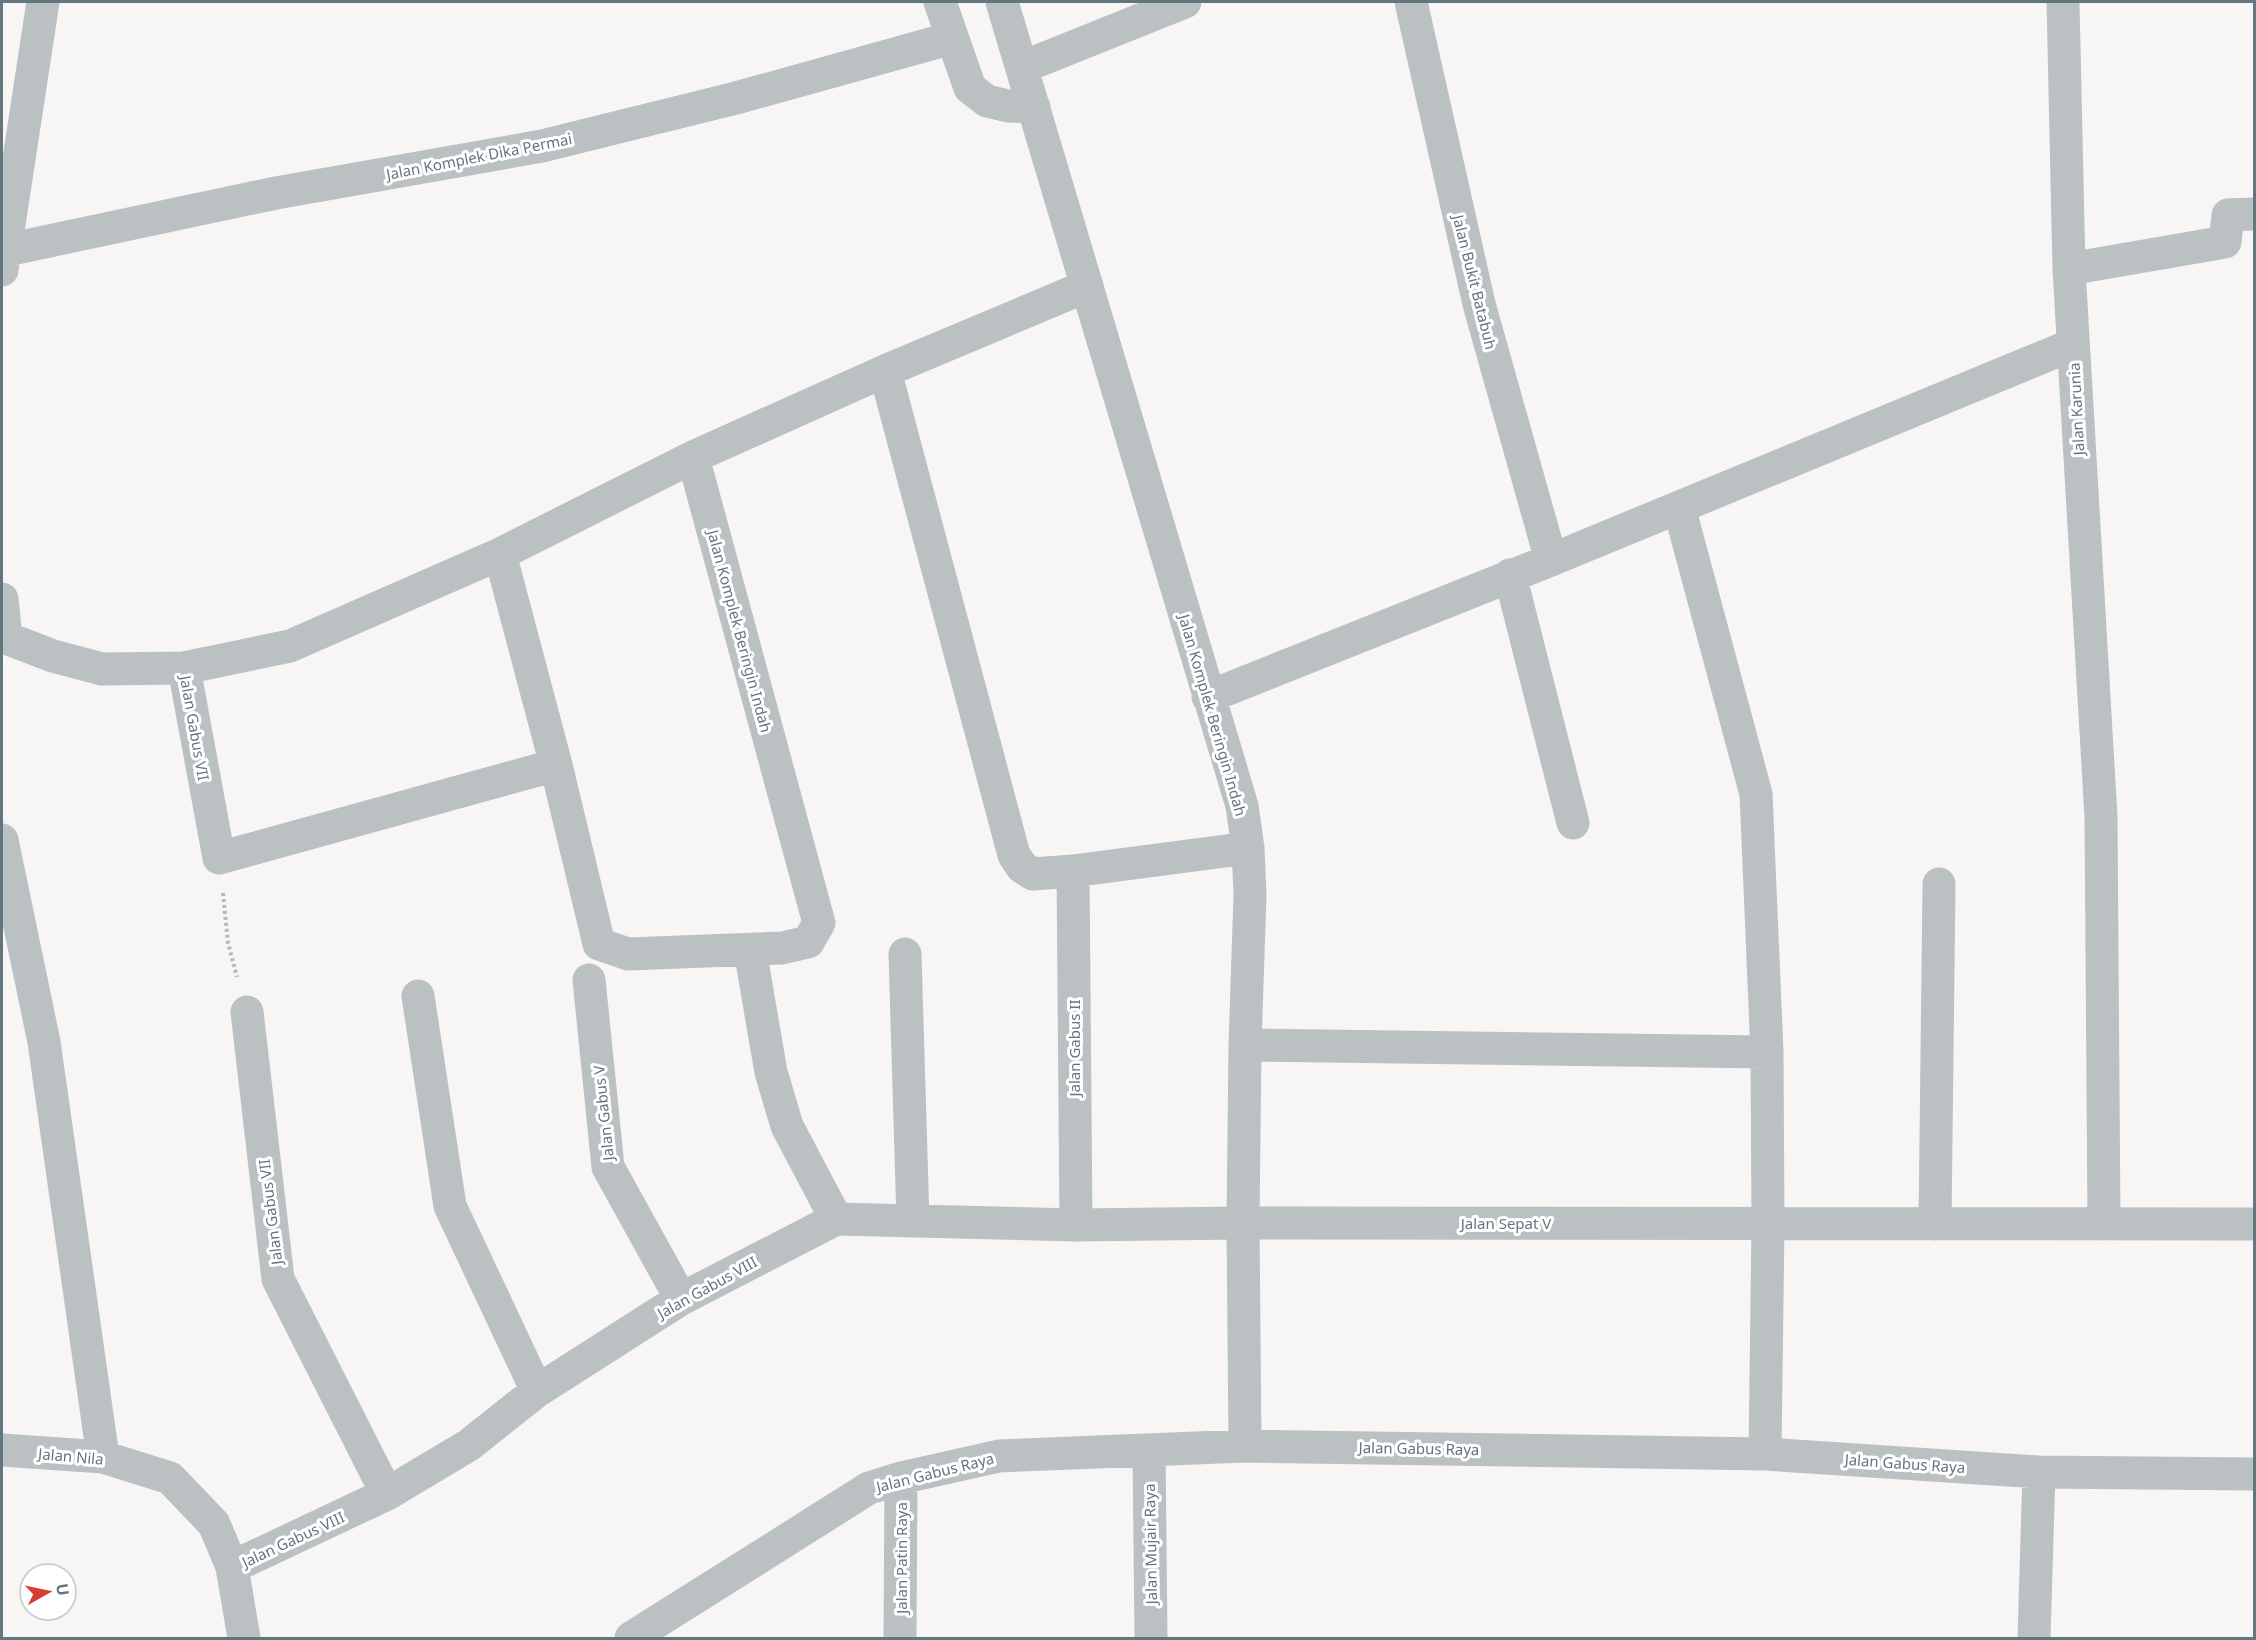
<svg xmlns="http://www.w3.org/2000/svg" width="2256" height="1640" font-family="'Noto Sans',sans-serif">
<rect width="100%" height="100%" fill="#f7f6f4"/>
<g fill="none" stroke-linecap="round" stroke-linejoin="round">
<path stroke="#b6babc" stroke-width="4" stroke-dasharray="3 3" stroke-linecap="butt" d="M223,893l5,50 9,34"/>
<path stroke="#bbc1c3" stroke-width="33" d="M940,2l30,86 17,13 21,5 26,1
M1002,2l240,804 6,42 2,47 -5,150 -2,178 2,223
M1411,2l68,302 72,256
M2063,2l6,267 32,548 3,407
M1023,67l162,-65
M2,251l274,-58 266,-47 194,-48 216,-60
M2069,269l156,-27 3,-27 26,-1
M2,270l41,-268
M885,371l129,484 8,12 11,7 40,-3 175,-23
M1679,507l77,287 11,258 1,172 -3,230
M500,554l56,211 43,179 29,10 154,-6 26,-6 11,-19 -126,-466
M1510,575l63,248
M2,599l4,39 47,18 49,13 82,-1 106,-22 210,-92 193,-97 192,-86 202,-85
M184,668l35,190 337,-93
M1208,697l343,-137 521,-215
M2,840l42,202 59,415
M1073,871l3,354
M750,950l21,122 16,54 49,93
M905,954l8,267
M589,980l19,187 73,132
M418,996l32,210 87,185
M247,1012l31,267 109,215
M1245,1045l522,7
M1935,1224l4,-340
M2,1450l101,7 67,21 44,46 18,43 12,71
M1149,1450l2,188
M232,1567l155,-73 82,-49 68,-54 144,-92 155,-80 240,6 167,-2 1011,1
M631,1638l238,-150 32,-10 98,-22 246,-10 520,8 274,18 215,2
M900,1638l1,-160
M2034,1638l5,-166"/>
</g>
<g text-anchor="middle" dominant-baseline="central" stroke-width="6" stroke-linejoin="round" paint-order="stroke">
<g font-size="15" fill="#64767d" stroke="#fff">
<text transform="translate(479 156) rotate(-11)">Jalan Komplek Dika Permai</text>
<text transform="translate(1475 282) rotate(76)">Jalan Bukit Batabuh</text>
<text transform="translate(2076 409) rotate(-93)">Jalan Karunia</text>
<text transform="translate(740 631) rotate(75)">Jalan Komplek Beringin Indah</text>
<text transform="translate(1213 715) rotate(74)">Jalan Komplek Beringin Indah</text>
<text transform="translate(195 728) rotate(80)">Jalan Gabus VII</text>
<text transform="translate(1074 1048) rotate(-90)">Jalan Gabus II</text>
<text transform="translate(603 1113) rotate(-96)">Jalan Gabus V</text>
<text transform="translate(270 1212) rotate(-97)">Jalan Gabus VII</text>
<text x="1506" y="1223">Jalan Sepat V</text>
<text transform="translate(707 1287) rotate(-29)">Jalan Gabus VIII</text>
<text transform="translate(1419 1448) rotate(1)">Jalan Gabus Raya</text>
<text transform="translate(71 1456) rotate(5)">Jalan Nila</text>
<text transform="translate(1905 1463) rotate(4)">Jalan Gabus Raya</text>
<text transform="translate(935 1472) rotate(-14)">Jalan Gabus Raya</text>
<text transform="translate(293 1539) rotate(-25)">Jalan Gabus VIII</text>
<text transform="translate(1150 1544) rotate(-91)">Jalan Mujair Raya</text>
<text transform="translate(901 1558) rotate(-90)">Jalan Patin Raya</text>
</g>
</g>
<rect width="2256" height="1640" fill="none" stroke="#64767d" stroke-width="6"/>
<g transform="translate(48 1592) rotate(81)"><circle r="28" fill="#ffffff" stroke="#c1c8cb" stroke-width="1.5"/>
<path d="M0-4.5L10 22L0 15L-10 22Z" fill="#d73d33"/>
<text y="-9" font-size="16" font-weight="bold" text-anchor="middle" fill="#64767d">U</text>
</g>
</svg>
